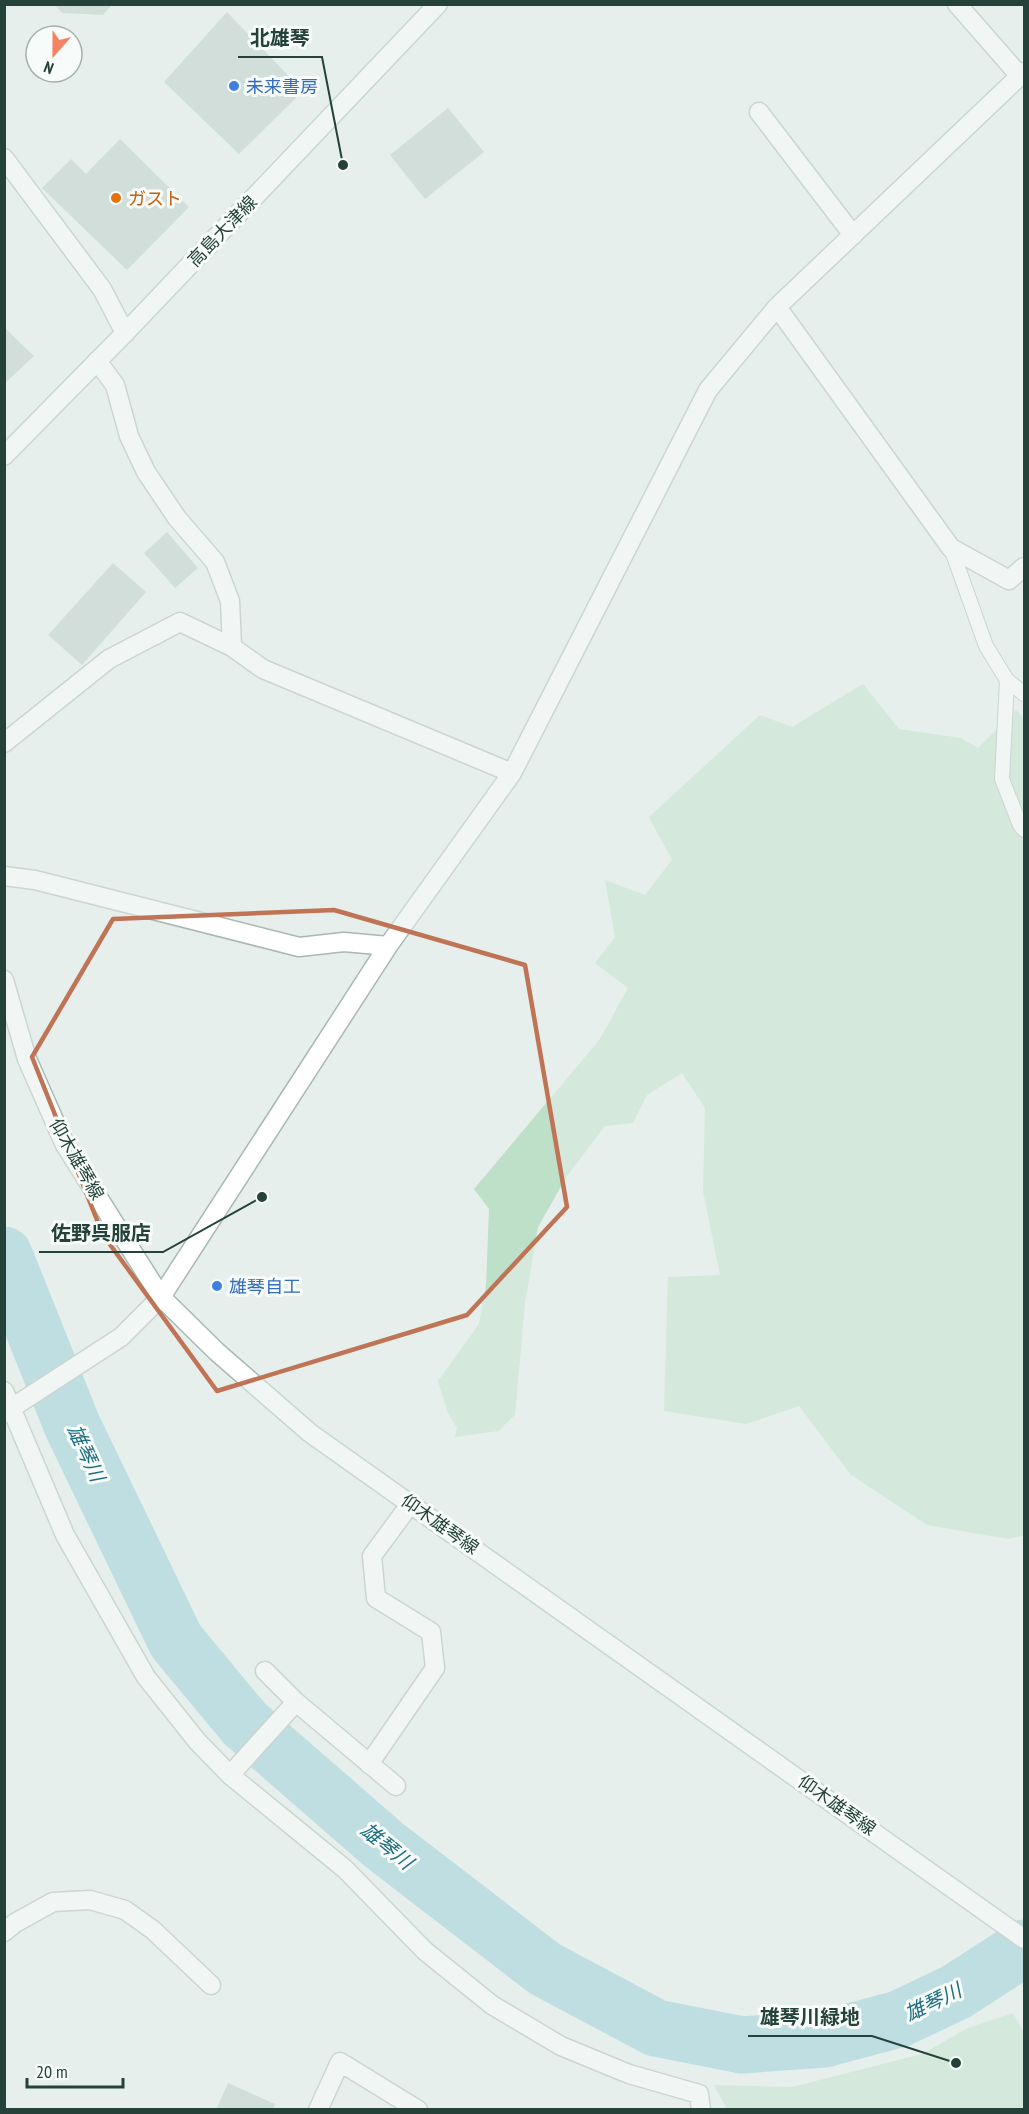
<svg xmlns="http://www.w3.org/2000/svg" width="1029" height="2114" font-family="'PT Sans Narrow','Noto Sans JP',sans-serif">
<rect width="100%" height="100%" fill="#e6efeb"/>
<path fill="#bfe0c8" d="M863,684l36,45 62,9 17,10 38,-38 8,8v817l-15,4 -82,-14 -76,-50 -52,-69 -53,18 -82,-13 4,-134 52,-2 -17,-84 2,-83 -23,-35 -35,22 -14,28 -28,3 -38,50 -29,51 -13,76 -10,112 -17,16 -43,6 2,-9 -9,-15 -10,-32 41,-57 7,-39 3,-76 -15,-20 126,-150 28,-51 -33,-25 20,-26 -10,-57 40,15 27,-35 -23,-43 111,-102 32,12z
M1013,2013l11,20v76h-297l-13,-24 78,2 63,-16 67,-17 46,-26z"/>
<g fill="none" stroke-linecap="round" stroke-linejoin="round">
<path stroke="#8ec9d4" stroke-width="57" d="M4,1255l68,170 104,216 69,83 139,121 161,124 111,59 86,17 82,-6 75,-20 57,-27 68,-44"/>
</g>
<path fill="#bbcac4" d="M54,4h59l-10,11 -41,-2z
M227,12l76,79 -64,63 -75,-72z
M448,108l36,44 -59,47 -35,-44z
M120,139l69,68 -62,63 -85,-82 29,-29 15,15z
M4,327l30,29 -30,28z
M167,532l31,36 -23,20 -31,-35z
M113,563l33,29 -64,73 -34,-30z
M228,2083l47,21 -2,6h-57z"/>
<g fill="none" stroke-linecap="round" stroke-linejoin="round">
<g stroke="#a8b8b2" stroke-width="16">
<path id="lane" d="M951,548l35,98 21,34 17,14
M1007,680l-5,99 18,46 4,5"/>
</g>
<g stroke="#a8b8b2" stroke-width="21">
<path id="street" d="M957,4l63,72
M759,112l94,123
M4,158l98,131 23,44
M777,307l174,241 58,32 15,-13
M97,361l18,24 14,51 17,36 31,46 38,44 15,39 2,46
M4,743l105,-84 71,-37 52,25 31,22 249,104
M4,876l31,4 264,67 45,-5 44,4
M4,1391l61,144 81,142 51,64 33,34 115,94 80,82 67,54 69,41 68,28 70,20 2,16
M4,1413l117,-76 40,-40 227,-351 124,-173 196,-383 69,-83 247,-235
M265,1671l31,31 100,84
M369,1764l66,-96 -4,-36 -55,-34 -4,-42 39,-53
M230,1775l66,-73
M4,1932l11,-9 38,-21 37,-2 35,10 28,20 58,55
M318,2110l22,-48 78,48"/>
</g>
<g stroke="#a4bbb3" stroke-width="21">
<path id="secondary" d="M4,456l121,-123 313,-329
M4,980l23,79 38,86 96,152 56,55 93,81 714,506"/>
</g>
<use href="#lane" stroke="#fff" stroke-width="14"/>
<use href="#street" stroke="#fff" stroke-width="18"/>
<use href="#secondary" stroke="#fff" stroke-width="18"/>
</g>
<path d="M0 0H1029V2114H0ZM334,910l191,55 42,242 -100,108 -250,76 -114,-156 -71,-178 81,-138z" fill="#e6efeb" fill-opacity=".55" fill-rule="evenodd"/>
<path fill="none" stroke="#c07456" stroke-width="4.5" stroke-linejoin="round" d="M334,910l191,55 42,242 -100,108 -250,76 -114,-156 -71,-178 81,-138z"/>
<g fill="#3f7fe0" stroke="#f7fbf9" stroke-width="2">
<circle cx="234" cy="86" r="6"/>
<circle cx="217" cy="1286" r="6"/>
</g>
<circle fill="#e8710a" stroke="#f7fbf9" stroke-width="2" cx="116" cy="198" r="6"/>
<g text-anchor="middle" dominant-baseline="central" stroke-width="6" stroke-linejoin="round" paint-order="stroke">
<g font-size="18" fill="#366cbe" stroke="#f7fbf9" text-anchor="start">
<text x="246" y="86">未来書房</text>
<text x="229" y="1286">雄琴自工</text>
</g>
<g font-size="18" fill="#c56008" stroke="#f7fbf9" text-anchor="start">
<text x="128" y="198">ガスト</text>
</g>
<g font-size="18" fill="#24423a" stroke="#f7fbf9">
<text transform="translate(222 231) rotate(-46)">高島大津線</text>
<text transform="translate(77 1159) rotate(60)">仰木雄琴線</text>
<text transform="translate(440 1524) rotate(35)">仰木雄琴線</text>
<text transform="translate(837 1805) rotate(35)">仰木雄琴線</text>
</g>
<g font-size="20" font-style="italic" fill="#1c6f80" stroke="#f7fbf9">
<text transform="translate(86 1453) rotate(65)">雄琴川</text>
<text transform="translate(387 1846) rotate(39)">雄琴川</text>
<text transform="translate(933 2002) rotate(-26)">雄琴川</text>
</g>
</g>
<path fill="none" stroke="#24423a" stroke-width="2" d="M343 165L322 57H238M262 1197L163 1252H39M956 2063L872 2036H748"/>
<g fill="#24423a" stroke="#f7fbf9" stroke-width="2">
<circle cx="343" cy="165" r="6"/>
<circle cx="262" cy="1197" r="6"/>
<circle cx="956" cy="2063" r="6"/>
</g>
<g font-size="20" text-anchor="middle" font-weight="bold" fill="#24423a" stroke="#f7fbf9" stroke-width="6" stroke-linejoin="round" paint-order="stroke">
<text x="280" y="45">北雄琴</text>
<text x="101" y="1240">佐野呉服店</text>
<text x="810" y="2024">雄琴川緑地</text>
</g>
<rect width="1029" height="2114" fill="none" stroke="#24423a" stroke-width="12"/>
<g transform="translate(54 54) rotate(201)"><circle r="28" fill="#f7fbf9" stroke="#a3b1ad" stroke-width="1.5"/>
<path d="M0-4.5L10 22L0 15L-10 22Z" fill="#f4845f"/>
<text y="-9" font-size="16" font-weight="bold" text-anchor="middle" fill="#24423a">N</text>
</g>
<path d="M27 2078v9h96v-9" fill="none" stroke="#24423a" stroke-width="3"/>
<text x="36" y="2078" font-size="18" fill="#24423a" stroke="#f7fbf9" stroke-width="4.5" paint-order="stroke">20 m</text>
</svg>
